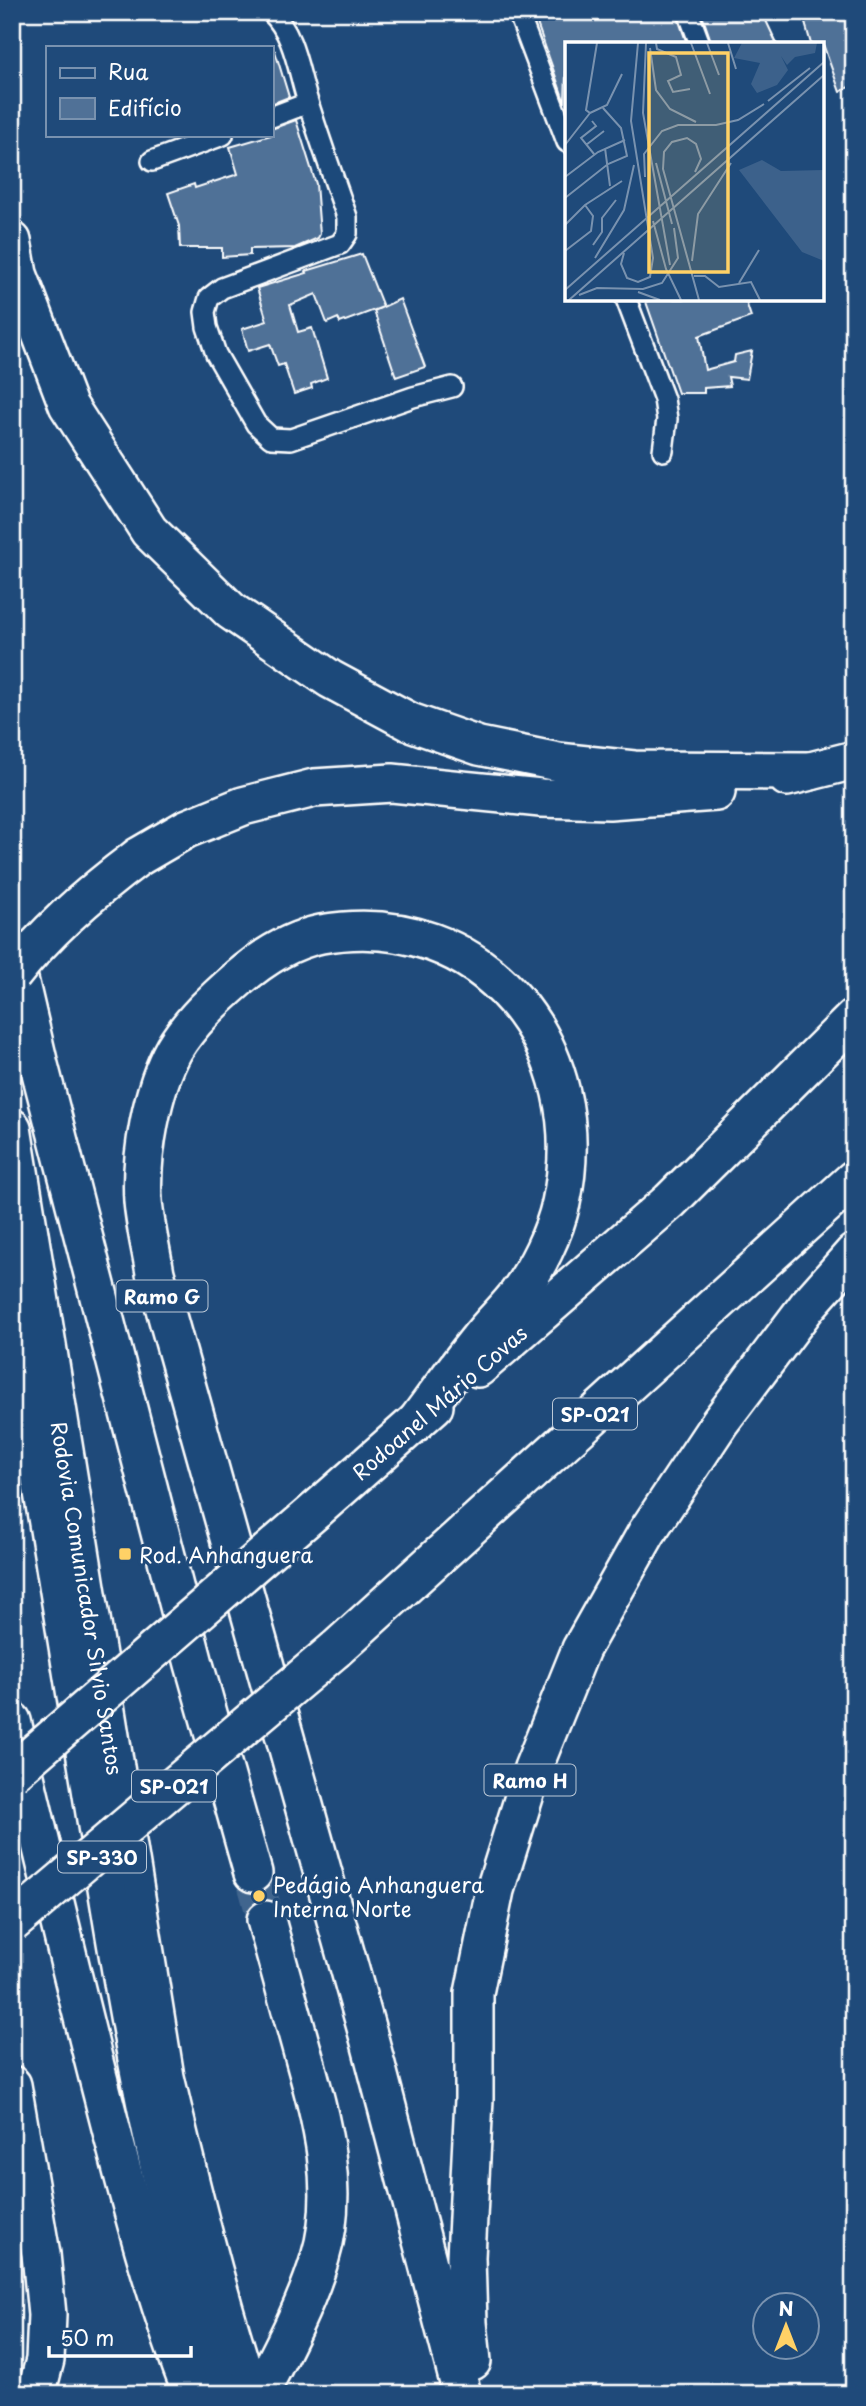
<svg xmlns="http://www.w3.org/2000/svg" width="866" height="2406" font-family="'Playpen Sans',sans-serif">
<rect width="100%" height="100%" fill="#1f4a7a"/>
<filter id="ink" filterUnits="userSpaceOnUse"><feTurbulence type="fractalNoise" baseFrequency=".0143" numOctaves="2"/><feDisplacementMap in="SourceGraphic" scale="14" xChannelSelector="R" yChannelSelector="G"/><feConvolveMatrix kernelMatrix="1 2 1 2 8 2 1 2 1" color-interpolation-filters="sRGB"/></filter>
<g filter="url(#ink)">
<path fill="#507197" stroke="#fff" stroke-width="2" d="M533,12h143l11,32h-120l-2,59z
M701,12h61l15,32h-65z
M802,12h52v72l-14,8 -17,-48h-12z
M275,51l14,46 -18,7v-52z
M296,120l20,64 4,50 -2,4 -23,10 -45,1v6l-28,2v-9h-42l-1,-22 -11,-33 26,-9 1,4 43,-14 -8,-27 41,-12v-6z
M362,254l21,53 -43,16 -2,-5 -11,5 -11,-29 -26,11 8,27 14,-4 15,50 -16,6 1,4 -18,6 -10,-30 -6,2 -8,-22 -22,7 -6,-22 25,-8 -10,-33 50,-15 -1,-2z
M400,299l25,68 -29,10 -22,-66z
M645,299h100l6,18 -52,19 6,34 29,-8 1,-7 17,-4 -5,28 -19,-2 2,9 -26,2v5h-26z
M272,1880l7,24 -8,-4h-11l-8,5 -5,8 -7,-24 9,4h10l9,-5z"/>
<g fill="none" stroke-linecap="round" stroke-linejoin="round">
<path stroke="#41658e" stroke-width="37" stroke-dasharray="37 18" stroke-linecap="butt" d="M253,1873l13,47"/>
<g stroke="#fff" stroke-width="24">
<path id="minor" d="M271,12c24,23 27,60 37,90 12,39 26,77 39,115v17l-7,10 -118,44 -13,10 -4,14 2,15 9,27 40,70 15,14 20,1 122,-42 39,-10
M518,12l49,130
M688,12l12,32
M271,117l37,-14
M152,161l71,-26
M626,299l38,100 3,20 -4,32"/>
</g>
<g stroke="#fff" stroke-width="42">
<g id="motorway">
<path d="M12,241l6,33 50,131 81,126 82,80 99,68 80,43 69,24 79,16 76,8 176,1"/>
<path d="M787,777l67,-17"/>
<path d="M138,857l48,-28 57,-23 71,-18 78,-5 149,15 68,2 107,-8"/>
<path d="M12,949l27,116 155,599 59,209"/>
<path id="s1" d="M12,1128l153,949c25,107 51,213 85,317"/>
<path d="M12,1301c25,161 53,321 78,481 33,206 65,414 132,612"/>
<path d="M478,1368l192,-167 184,-183"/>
<path d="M417,1421c20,-27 40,-55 61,-81 12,-16 28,-30 40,-46 19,-26 36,-60 43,-91 34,-154 -77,-298 -240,-269 -30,6 -60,25 -83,45 -23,20 -48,43 -64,70 -22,39 -34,107 -31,152 2,24 8,48 12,72l214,765 93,356"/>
<path d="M315,1511l119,-105"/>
<path d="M336,1649l518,-470"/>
<path d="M12,1721c29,124 58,248 90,372 26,101 52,204 90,301"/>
<path d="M12,2085l29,169 6,61 -2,45 -9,34"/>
<path d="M472,2361l-4,-38 -2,-66 8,-158v-106l21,-103 38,-122 48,-119 66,-117 73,-110 88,-117 46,-52"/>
<path d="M259,2394c23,-44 47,-89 61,-136 22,-72 -1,-146 -20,-215 -11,-41 -23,-82 -34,-123"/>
</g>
</g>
<use href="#minor" stroke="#1f4a7a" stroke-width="19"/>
<use href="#motorway" stroke="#1f4a7a" stroke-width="37"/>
<g stroke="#fff" stroke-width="42" stroke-linecap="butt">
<path id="motorway-bridge" d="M12,975c36,-46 79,-83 126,-118
M12,1773l303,-262
M12,1923l324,-274"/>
</g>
<use href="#motorway-bridge" stroke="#1f4a7a" stroke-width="37"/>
</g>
</g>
<g fill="#ffd166" stroke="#1f4a7a" stroke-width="2.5">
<rect x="118" y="1547" width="14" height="14" rx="3.5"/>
<circle cx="259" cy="1896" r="7"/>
</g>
<g text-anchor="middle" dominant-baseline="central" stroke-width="6" stroke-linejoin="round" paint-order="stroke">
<g fill="#1f4a7a" stroke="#bcc9d7" stroke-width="2">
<rect x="116.5" y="1280.5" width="91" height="31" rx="5"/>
<rect x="553" y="1398.5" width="84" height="31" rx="5"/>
<rect x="484.5" y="1764.5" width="91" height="31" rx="5"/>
<rect x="132" y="1770.5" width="84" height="31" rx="5"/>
<rect x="58" y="1841.5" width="88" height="31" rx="5"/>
</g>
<g font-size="19" font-weight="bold" fill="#fff">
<text x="162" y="1296">Ramo G</text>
<text x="595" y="1414">SP-021</text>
<text x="530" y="1780">Ramo H</text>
<text x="174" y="1786">SP-021</text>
<text x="102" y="1857">SP-330</text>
</g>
<g font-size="21" fill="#fff" stroke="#1f4a7a">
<text transform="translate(439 1402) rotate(-41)">Rodoanel Mário Covas</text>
<text stroke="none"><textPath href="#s1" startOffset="476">Rodovia Comunicador Silvio Santos</textPath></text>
</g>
<g font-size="21" fill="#fff" stroke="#1f4a7a" text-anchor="start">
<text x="139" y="1554">Rod. Anhanguera</text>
<text x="273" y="1884">Pedágio Anhanguera<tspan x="273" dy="24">Interna Norte</tspan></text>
</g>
</g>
<g transform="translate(565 42)">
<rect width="259" height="259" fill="#1f4a7a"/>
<path d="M177,1h75l-2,10 -20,4 -8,8 -6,-9 7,14 -11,15 -20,8 -6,-9 9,-21 -26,-5zM197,118l19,11 43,-1v91l-22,-9 -63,-82z" fill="#3c618b"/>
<path fill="none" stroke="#7992af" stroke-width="2" d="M32,1l-11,67 4,3 17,-8 15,-31M81,1l-3,70 27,152M91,1l1,6 19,8 5,18 -13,6 5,11 17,-3M126,1l19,51M142,1l12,32M163,1l8,26M85,6l6,42 14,19 26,13M203,59l42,-33M27,79l4,5 -15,12 13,16M0,103l25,-32M21,103l18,-14M40,106l5,38M91,121l16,61M130,130l6,-13 -5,-15 -9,-6 -15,4 -8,10 -1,17 36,131M0,135l33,-25 27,-12M80,135l-1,-23 18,-23 16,-6h38l22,-5 26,-16M0,156l43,-34 19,-8 -6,-28 -18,-20M88,179l13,48 15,31M0,183l20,-20 37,-24M28,203l9,-13v-14l14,-18M0,209l26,-20 2,-15 -8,-11M59,211l-3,11 6,14 11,4 12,-5 3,-19 -22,-137 7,-78M30,216l29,-48 10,-45M127,219l6,-47 33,-51M129,234h11l14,11 32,-5 9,18M174,241l20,-33M0,248l259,-228M73,250l22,8M14,253l18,-7 46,1 19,-6 16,-25 -4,-30M4,258l255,-225"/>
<path fill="#ffd166" fill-opacity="0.15" stroke="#ffd166" stroke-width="3.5" d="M84,11h79v219h-79z"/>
<rect width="259" height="259" fill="none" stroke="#fff" stroke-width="3.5"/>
</g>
<rect width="866" height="2406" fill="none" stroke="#1f4a7a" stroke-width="42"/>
<rect x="21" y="21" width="824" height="2364" fill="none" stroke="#fff" stroke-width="2.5" filter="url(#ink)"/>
<rect x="46" y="46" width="228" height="91" fill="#1f4a7a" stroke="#7992af" stroke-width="2"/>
<rect x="60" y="68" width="35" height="10" fill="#1f4a7a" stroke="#7992af" stroke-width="2"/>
<text x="108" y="80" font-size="21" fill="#ffffff">Rua</text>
<rect x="60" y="98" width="35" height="21" fill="#507197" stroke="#7992af" stroke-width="2"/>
<text x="108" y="116" font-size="21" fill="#ffffff">Edifício</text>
<g transform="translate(786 2326)"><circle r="33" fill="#1f4a7a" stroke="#7992af" stroke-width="2"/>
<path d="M0-5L12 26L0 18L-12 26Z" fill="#ffd166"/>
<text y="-10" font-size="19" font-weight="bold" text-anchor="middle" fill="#ffffff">N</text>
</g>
<path d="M49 2346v10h142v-10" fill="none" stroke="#ffffff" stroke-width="3.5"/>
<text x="60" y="2346" font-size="21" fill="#ffffff" stroke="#1f4a7a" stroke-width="5" paint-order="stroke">50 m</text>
</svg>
